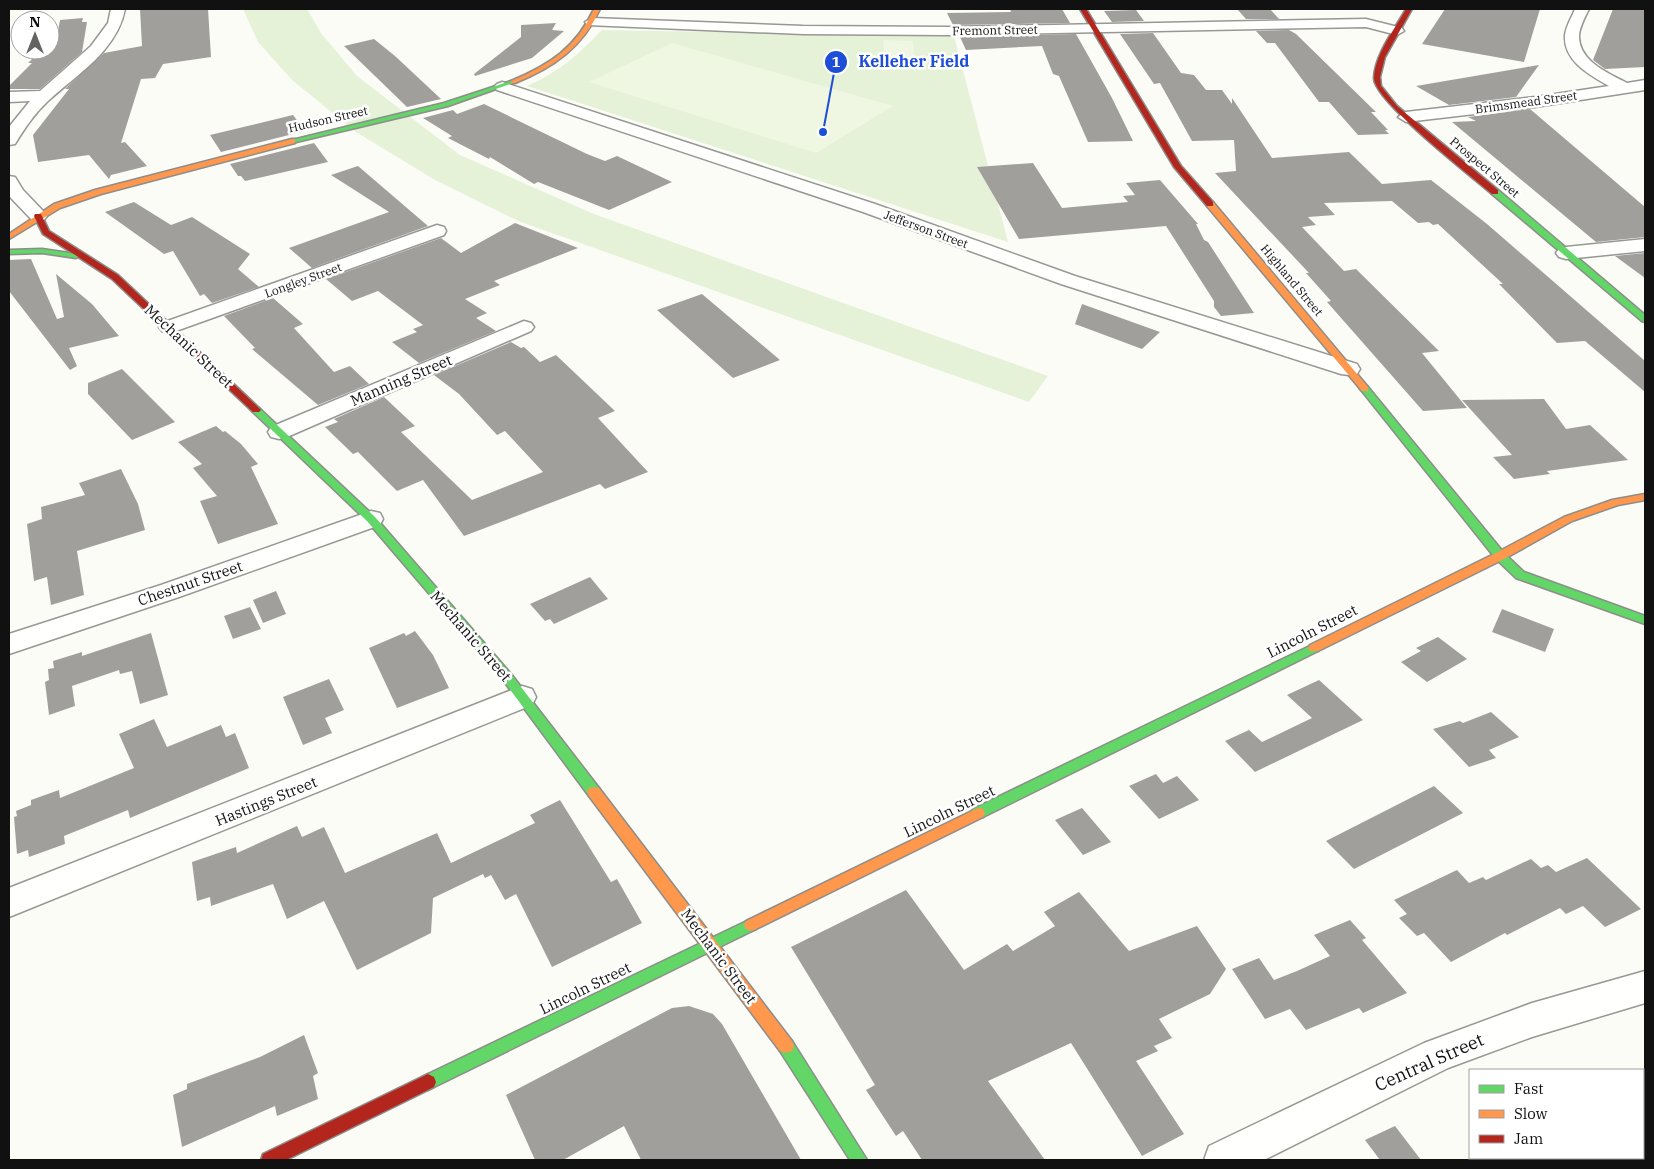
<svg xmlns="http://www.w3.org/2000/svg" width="1654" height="1169" font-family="'IBM Plex Serif',serif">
<rect width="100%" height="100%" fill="#fcfcf7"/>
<path fill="#e5f2d7" d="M243,9h64l14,24 36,43 103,79 134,59 454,162 -19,26 -511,-181 -83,-41 -79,-48 -64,-52 -34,-38z
M602,30l352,6 54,206 -481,-156c32,-14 51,-31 75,-56z"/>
<path fill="#eff6e1" d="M883,40l30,1 2,22h-30z
M672,43l221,63 -77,47 -227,-71z"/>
<path fill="#a09f9c" d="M140,9h68l3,48 -48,7 -8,14 -14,1 -20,64 4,-1 22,24 -36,9 -2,4 -20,-24 -51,7 -5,-27 36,-46h-4l39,-36 38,-7z
M1010,9h52l8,14 -117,2 -6,-12 64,-1z
M1237,9h33l9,10h-33z
M1445,9h95l-16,53 -102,-18z
M1613,9h32v58l-40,2 -12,-9z
M1136,10l8,11 -32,1 -8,-11z
M83,18l-1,4h5l-5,30 -42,37h-31v-3l23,-23h-4l14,-13h8v-8l7,-5 3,-17z
M556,23l-4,7 12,1 -32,27 -57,18 -1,-2 47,-37v-12z
M1289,30l7,4 80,78h-5l17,18h-3l4,4 -31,1 -29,-33h-10l-44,-59h-8l-11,-12z
M1153,33l28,40 13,2 12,15h16l10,14v-6l40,60 77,-6 33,32 49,-4 56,44 158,137v31l-60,-51 -28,2 -58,-59h4l-65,-60 -5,1 -4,-3 -11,1 -26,-22 -68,2 11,12 -27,2 8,8 -14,2 42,44 12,-2 83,82 -17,2 45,55 -44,3 -96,-109 4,-1 -25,-28h3l-94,-100 21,-2 -2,-31 -42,1 -32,-58 -6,1 -34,-50z
M1076,34l36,64 21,43 -45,1 -29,-66 -6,-2 -11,-28 -76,4 -6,-13z
M374,39l21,17 46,43 -34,8 -63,-61z
M1539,65l-23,32 -67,8 -33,-19z
M484,104l103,50 18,7 12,-5 55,26 -63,28 -71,-28 -4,2 -44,-27 -1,2 -41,-21 4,-2 -29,-18 30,-8 4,4z
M1530,109l115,98v30l-49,5 -144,-120 24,-1 -8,-4z
M293,115l12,16 -84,21 -11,-17z
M314,143l14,19 -83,19 -4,-5h-3l-8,-12z
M1033,163l29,45 66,-6 -5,-6 12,-1 -9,-12 34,-3 38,44h-2l8,16 4,2 46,71 -33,3 -7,-9v-6l-48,-75 -147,13 -42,-72z
M358,166l70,60 -116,42 -23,-20 100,-36 -58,-37z
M134,202l37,23 21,-8 58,37 -12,15 21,18 -47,16 -8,-9 -4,2 -27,-45 -9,3 -59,-42z
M515,223l63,25 -84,33 6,4 -35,14 22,14 -11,5 20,13 -77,32 -27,-21 25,-10 -4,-3 10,-4 -45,-34 -26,10 -26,-22 115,-41 20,15z
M1645,253v25l-30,-22z
M31,259l26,60 7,-2 -8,-43 36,30 27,32 -50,12 8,18 -7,4 -61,-79v-31z
M702,294l78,66 -47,18 -76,-68z
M273,298l30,26 -9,4 40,44 16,-6 19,18 -51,21 -66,-56 3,-1 -31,-32z
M1082,304l78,28 -18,17 -67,-25z
M511,342l10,6 3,-1 16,15 16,-7 59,56 -17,7 50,54 -43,17 -5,-5 -136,52 -41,-56 -26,11 -39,-39 -5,2 -28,-27 13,-5 -4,-3 50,-22 31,29 -14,6 71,68 71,-28 -38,-41 -8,4 -38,-41 -25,-19z
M122,369l53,53 -43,18 -44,-46v-11z
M1544,399l22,30 24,-4 38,35 -81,11 3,3 -36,5 -21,-22 19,-2 -50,-55z
M216,426l7,6 2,-1 16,13 17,20 -7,3 27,57 -60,20 -18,-43 17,-5 -24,-28 9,-4 -24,-22z
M121,469l17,35 7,26 -68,21 7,44 -33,10 -4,-28 -13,4 -7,-57 15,-5 -1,-12 44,-12 -6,-12z
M590,577l18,22 -54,25 -4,-5 -5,2 -15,-17z
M276,591l10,23 -23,9 -10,-23z
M250,607l11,22 -28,10 -9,-23z
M1502,609l52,20 -9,23 -53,-20z
M415,631l18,24 16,33 -52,20 -28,-60 35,-15 2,3z
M151,633l17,62 -28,9 -8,-33 -12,3 -1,-4 -47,16 3,20 -26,9 -4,-33 4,-2 -1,-11 6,-1 -1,-7 29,-9v4z
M1438,637l29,22 -40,23 -26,-20 20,-11 -5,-3z
M329,679l15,31 -19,8 7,15 -29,12 -20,-48z
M1319,680l44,40 -108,52 -30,-31 24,-11 13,12 50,-24 -25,-23z
M1491,712l28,25 -30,13 7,8 -27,9 -36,-38 27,-8 3,2z
M154,719l13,28 54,-22 5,12 9,-4 14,35 -119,50 -2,-8 -64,26 1,8 -36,13 -1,-7 -11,4 -3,-37 3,-1 -1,-5 15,-6v-5l28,-10 1,8 74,-30 -15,-34z
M1156,774l7,9 14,-7 22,24 -40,19 -30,-33z
M1434,786l29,27 -109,56 -28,-28z
M560,800l51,82 6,-3 25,44 -90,44 -36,-73 -11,6 -14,-25 -6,3 -2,-4 -50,24 -2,35 -74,37 -33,-69 -37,18 -14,-35 -62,22 -1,-9 -13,4 -5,-39 44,-15 1,6 60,-27 5,11 22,-10 21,46 92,-40 14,30 84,-40 -5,-8z
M1082,808l29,34 -28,13 -28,-35z
M1587,858l54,51 -36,18 -22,-21 -17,8 -6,-6 -53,27 -2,-2 -54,29 -27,-29 -7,3 -18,-18 8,-4 -13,-14 63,-30 12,13 14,-6 3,3 45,-21 10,9 7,-3 8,7z
M906,890l58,80 43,-26 6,7 42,-25 -11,-14 35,-20 50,59 68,-25 29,43 -16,25 -51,25 13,19 -18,8 4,5 -22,10 48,73 -42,22 -71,-113 -83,38 57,79h-123l-19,-29 -7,5 -30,-46 9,-5 -84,-138z
M1350,920l16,18 -4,2 45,53 -44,20 -4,-5 -53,22 -16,-21 -25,10 -33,-50 27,-11 15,22 23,-9 33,-15 -16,-21z
M689,1006l24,8 9,10 79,136h-160l-17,-34 -61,34h-28l-29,-65 166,-87z
M304,1035l14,38 -5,3 5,23 -41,17 -2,-10 -93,41 -9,-52 14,-6v-5l73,-27z
M1395,1126l26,34h-41l-15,-20z"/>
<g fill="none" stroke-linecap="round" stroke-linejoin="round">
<g stroke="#979795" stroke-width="3">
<path id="street" d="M111,9h14c-8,42 -48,65 -77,92 -14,13 -23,27 -33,43l-6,1v-18l21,-26 -21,1v-10l31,-1 51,-45 17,-23z
M1575,9h14c-4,8 -9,17 -10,26 -1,26 29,38 48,48l18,-3v10l-110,17 -129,15 -8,-5 8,-5 129,-15 74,-11c-19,-11 -46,-25 -44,-51 1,-9 7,-18 10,-26z
M592,18l211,8 145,1 418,-8 36,9 2,3 -7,4 -31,-8 -418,8 -145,-1 -216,-9 -2,-3z
M502,82l373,122 200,72 282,88 3,5 -3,5 -8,1 -8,-1 -280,-90 -198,-72 -366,-122 -3,-3 3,-3z
M9,176l6,1 8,13 21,22 3,4 -3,4h-12l-22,-23z
M437,225l7,2 2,4 -2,4 -268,96 -7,2 -7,-2 -3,-4 3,-4z
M1645,239v12l-79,8 -7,-2 -3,-4 3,-4 7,-2z
M524,321l7,2 3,4 -3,4 -244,106 -8,2 -8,-2 -3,-5 3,-5z
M371,511l9,2 3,6 -3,6 -201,72 -170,57v-20l152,-49z
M522,686l10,3 4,8 -4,8 -523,212v-29z
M1645,971v32l-113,34 -84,31 -184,92h-60l5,-14 215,-103 108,-40z"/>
</g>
<g stroke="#8d8d8b" stroke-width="3">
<path id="fast" d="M511,81l5,1 -68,24 -156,37 -4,-2 156,-38z
M1492,190h6l147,125v7l-3,-1 -150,-127z
M42,249l34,5 4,2 -4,2 -34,-5 -33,1v-4z
M1365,386l3,1 136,166 20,19 121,44v8l-129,-46 -20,-19 -134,-168 -2,-2z
M256,407l3,1 116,109 136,157 88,114 2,4 -2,4 -5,1 -5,-1 -86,-116 -136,-159 -114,-109 -2,-2 2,-2z
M1314,644l4,1 2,3 -2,3 -335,166 -5,1 -5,-1 -2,-4 2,-4z
M751,919l5,2 2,4 -2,4 -322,158 -6,3 -6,-3 -2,-5 2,-5z
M786,1039l6,2 75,119h-17l-70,-109 -2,-5 2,-5z"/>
</g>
<g stroke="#8d8d8b" stroke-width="3">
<path id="slow" d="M594,9h6c-17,38 -47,59 -85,74h-4v-2c38,-16 65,-33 83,-72z
M292,139h3v4l-194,51 -41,14 -51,31v-5l45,-30 41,-14z
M1207,202h6l155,185v4h-6l-155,-185z
M1645,494v6l-27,5 -46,16 -68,38 -186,92h-8l-2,-3 2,-3 186,-92 68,-36 48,-17z
M594,787l5,1 193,253 2,5 -2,5 -6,2 -6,-2 -191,-255 -2,-4 2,-4z
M978,808l5,1 2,4 -2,4 -227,112 -5,2 -5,-2 -2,-4 2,-4z"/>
</g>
<g stroke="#8d8d8b" stroke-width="3">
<path id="jam" d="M1080,9h6l95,157 32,36v4h-6l-33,-39z
M1406,9h6l-27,48 -5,20 1,9 16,20 101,84v4h-6c-21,-18 -119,-94 -118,-116 1,-24 21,-49 32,-69z
M35,214h6l8,17 69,44 141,133 2,2 -2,2h-6l-141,-133 -69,-45 -9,-18z
M428,1074l6,3 2,5 -2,5 -148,73h-25l2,-6z"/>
</g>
<use href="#street" fill="#fffffe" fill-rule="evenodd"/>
<use href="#fast" fill="#63d668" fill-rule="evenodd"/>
<use href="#slow" fill="#ff974d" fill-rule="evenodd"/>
<use href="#jam" fill="#b3261e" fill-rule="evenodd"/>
</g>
<g text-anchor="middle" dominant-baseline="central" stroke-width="5" stroke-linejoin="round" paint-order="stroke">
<g font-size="12" fill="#111" stroke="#fff">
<text transform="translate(995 30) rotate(-1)">Fremont Street</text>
<text transform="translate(1526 102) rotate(-8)">Brimsmead Street</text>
<text transform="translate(328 119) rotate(-13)">Hudson Street</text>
<text transform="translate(1485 167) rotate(40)">Prospect Street</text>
<text transform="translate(926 229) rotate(20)">Jefferson Street</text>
<text transform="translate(303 280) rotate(-20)">Longley Street</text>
<text transform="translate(1292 280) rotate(50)">Highland Street</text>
</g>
<g font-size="15" fill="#111" stroke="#fff">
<text transform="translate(189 346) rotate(43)">Mechanic Street</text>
<text transform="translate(401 380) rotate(-23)">Manning Street</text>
<text transform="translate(190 583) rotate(-19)">Chestnut Street</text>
<text transform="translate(1312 631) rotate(-27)">Lincoln Street</text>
<text transform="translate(471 636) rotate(49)">Mechanic Street</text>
<text transform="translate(266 801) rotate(-22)">Hastings Street</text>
<text transform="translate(949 811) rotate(-26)">Lincoln Street</text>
<text transform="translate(719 956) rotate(53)">Mechanic Street</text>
<text transform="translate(585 988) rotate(-26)">Lincoln Street</text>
</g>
<g font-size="18" fill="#111" stroke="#fff">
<text transform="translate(1429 1062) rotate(-24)">Central Street</text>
</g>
</g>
<path fill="none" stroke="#1d4ed8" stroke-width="2" d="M823 132L836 62"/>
<g fill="#1d4ed8" stroke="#fff" stroke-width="2">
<circle cx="823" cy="132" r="5"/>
<circle cx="836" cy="62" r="12"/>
</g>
<g font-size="15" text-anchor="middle" font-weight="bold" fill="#fff">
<text x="836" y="67">1</text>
</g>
<g font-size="16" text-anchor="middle" font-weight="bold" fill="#1d4ed8" stroke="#fff" stroke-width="5" stroke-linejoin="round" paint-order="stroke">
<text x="914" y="67">Kelleher Field</text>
</g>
<rect width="1654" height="1169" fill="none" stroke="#111111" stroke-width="20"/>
<rect x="1469" y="1069" width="175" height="90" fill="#ffffff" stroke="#a0a0a0"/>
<rect x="1479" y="1085" width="25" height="8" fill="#63d668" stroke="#a0a0a0"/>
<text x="1514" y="1094" font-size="15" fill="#111111">Fast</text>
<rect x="1479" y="1110" width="25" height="8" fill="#ff974d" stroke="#a0a0a0"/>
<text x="1514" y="1119" font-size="15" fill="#111111">Slow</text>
<rect x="1479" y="1135" width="25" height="8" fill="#b3261e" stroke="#a0a0a0"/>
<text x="1514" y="1144" font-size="15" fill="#111111">Jam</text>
<g transform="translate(35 35)"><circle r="24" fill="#ffffff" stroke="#a0a0a0"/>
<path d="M0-4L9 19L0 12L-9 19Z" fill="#636362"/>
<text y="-8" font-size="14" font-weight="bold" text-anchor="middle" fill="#111111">N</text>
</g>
</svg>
